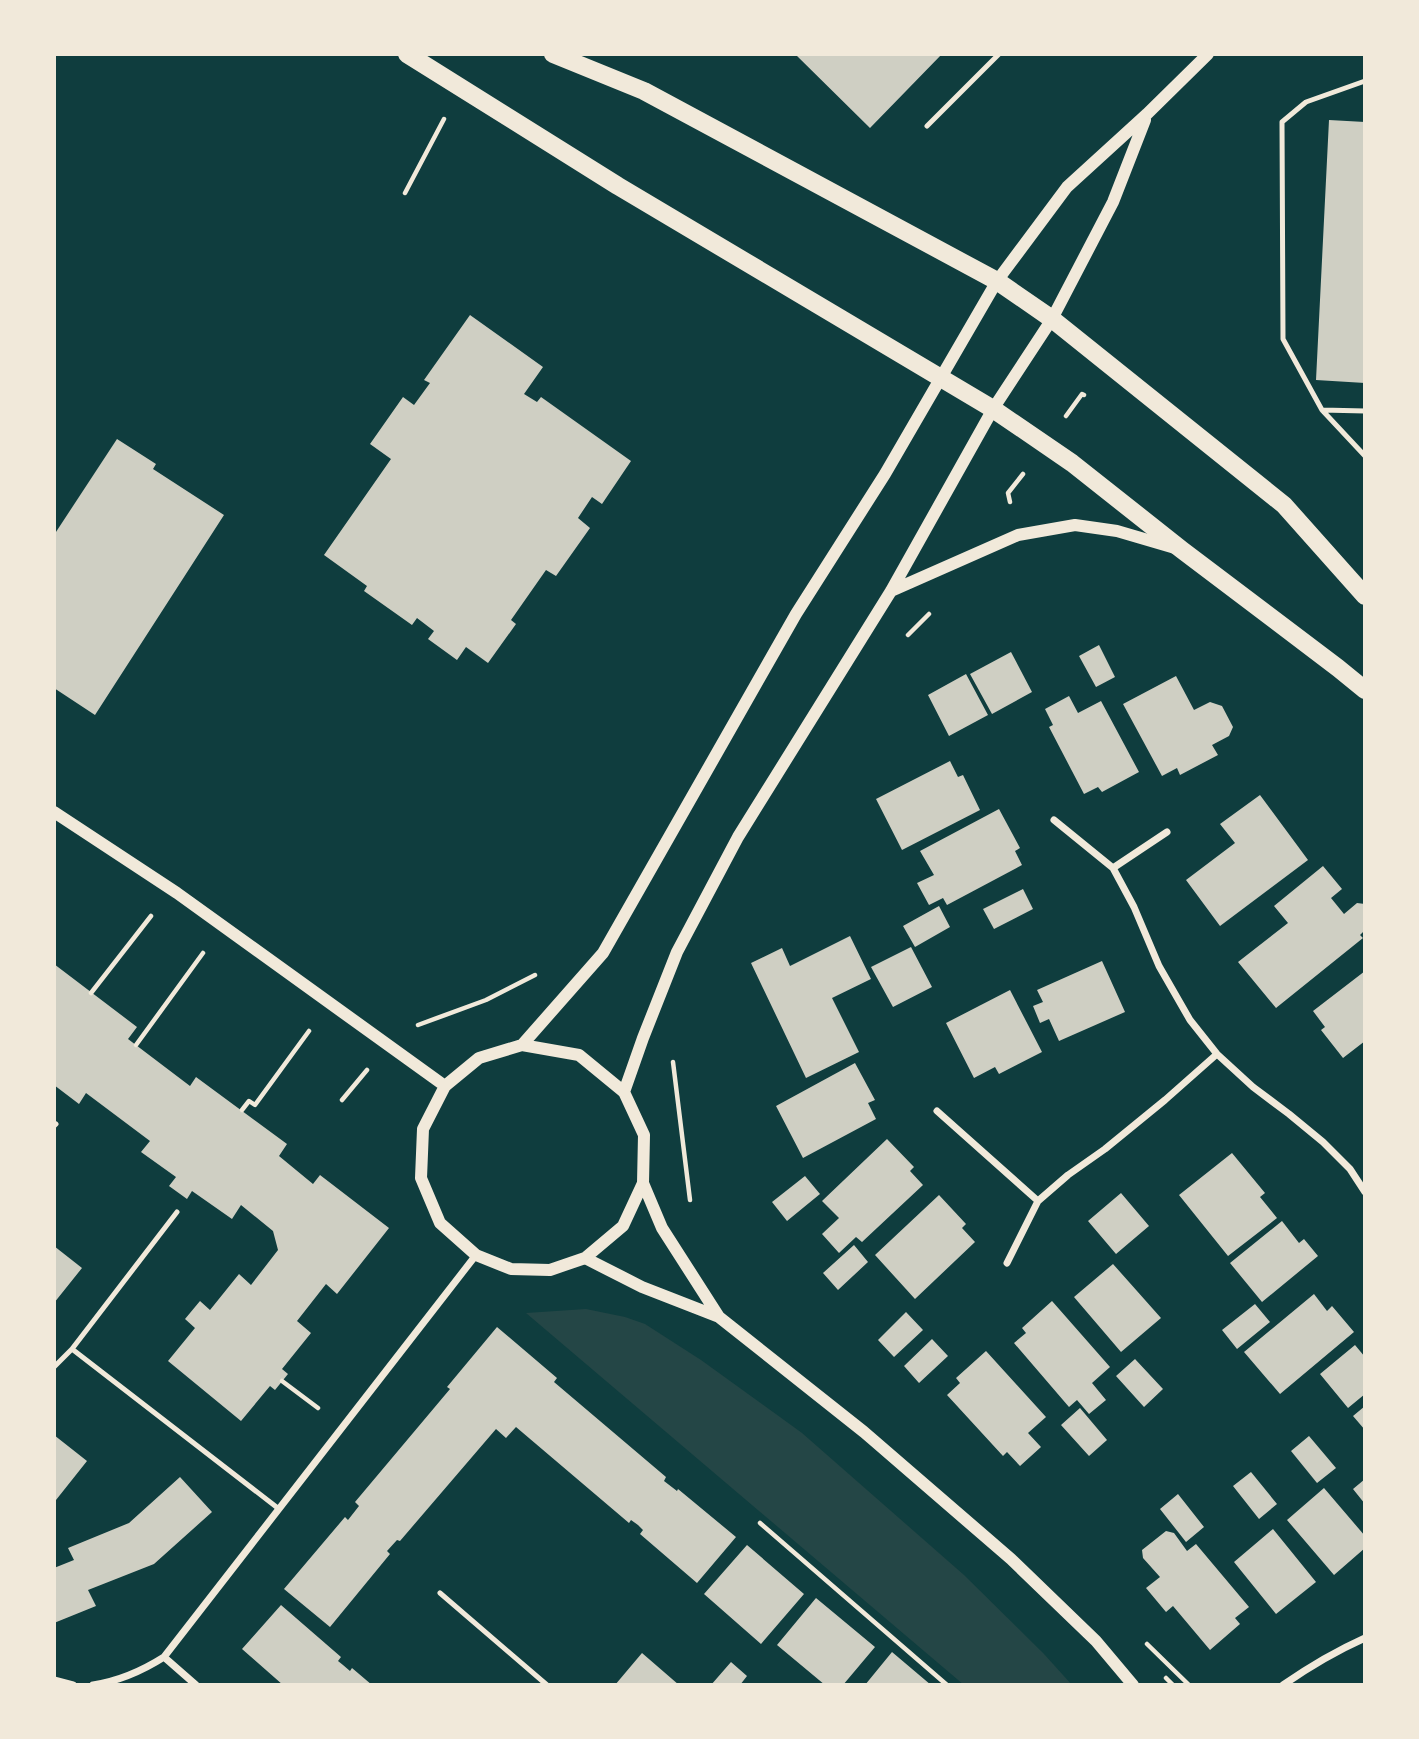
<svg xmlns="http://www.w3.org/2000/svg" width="1419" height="1739" font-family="Mulish,sans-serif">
<rect width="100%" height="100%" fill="#0f3d3e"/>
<path fill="#244646" d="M586,1309l39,8 20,7 56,36 101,73 162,142 80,79 28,31h-108l-438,-372z"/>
<path fill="#cfcfc3" d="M795,54h147l-72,74z
M1329,120l36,2v261l-49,-3z
M470,315l73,52 -19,27 13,8 4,-5 90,64 -29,43 -10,-7 -14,21 12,10 -34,48 -10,-6 -35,50 5,4 -28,39 -22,-16 -9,13 -29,-21 6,-8 -17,-13 -5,7 -48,-34 3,-5 -43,-31 67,-96 -21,-15 33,-47 11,8 16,-22 -6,-3z
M117,439l39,25 -3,5 71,46 -129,200 -41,-27v-153z
M1099,645l16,32 -19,10 -17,-31z
M1011,652l21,40 -40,22 -22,-40z
M966,674l22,41 -39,21 -21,-41z
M1176,676l18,34 16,-8 12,4 11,21 -4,9 -17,9 6,10 -38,20 -3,-7 -15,8 -39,-72z
M1069,696l9,17 23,-12 38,71 -37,20 -4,-5 -14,7 -35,-67 4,-2 -8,-16z
M950,761l8,16 5,-2 17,35 -78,40 -26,-51z
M1260,795l48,65 -88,66 -34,-46 49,-37 -15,-19z
M999,809l21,39 -5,3 7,14 -75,40 -4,-7 -14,7 -12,-22 17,-8 -14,-24z
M1323,866l19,23 -11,9 13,16 13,-11 8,1v26l-5,5 3,3 -87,70 -38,-46 50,-39 -14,-17z
M1023,889l10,20 -39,20 -11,-20z
M939,906l11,21 -35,20 -12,-21z
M850,936l21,43 -39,19 27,54 -53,26 -55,-115 31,-15 8,18z
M911,947l21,40 -39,20 -22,-40z
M1102,961l23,51 -66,29 -10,-22 -9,4 -7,-17 10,-4 -6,-12z
M54,964l83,63 -9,12 62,47 6,-9 91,67 -8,12 34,28 7,-9 69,53 -52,66 -11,-10 -29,37 14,12 -29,36 6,5 -13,16 -5,-4 -29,35 -73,-60 27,-33 -10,-9 15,-18 10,9 29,-36 12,11 27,-35 -5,-19 -32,-26 -9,14 -40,-28 -5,8 -18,-13 7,-9 -35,-25 9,-11 -64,-48 -7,11 -25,-19z
M1365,971v70l-22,17 -22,-28 4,-3 -12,-16z
M1010,990l32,62 -43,22 -4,-7 -21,11 -28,-55z
M855,1063l20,37 -7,3 8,16 -73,39 -27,-52z
M887,1139l27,28 -4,4 13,14 -61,57 -6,-5 -17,16 -17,-19 17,-16 -17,-17z
M1232,1153l33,40 -5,4 17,21 -49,38 -49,-61z
M805,1176l15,18 -33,27 -15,-19z
M1121,1193l28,33 -33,28 -28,-33z
M939,1195l27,29 -4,4 13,14 -60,57 -40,-44z
M1282,1221l17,22 5,-4 14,17 -56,46 -32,-39z
M854,1245l14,17 -30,28 -15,-17z
M54,1246l28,22 -28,35z
M1113,1264l48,54 -40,34 -47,-55z
M1314,1294l13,17 5,-5 22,26 -74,62 -36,-42z
M1052,1301l58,66 -18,16 14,17 -17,14 -12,-14 -8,7 -55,-64 12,-10 -4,-5z
M1255,1304l15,18 -33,27 -15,-19z
M906,1312l17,18 -29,27 -16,-17z
M497,1327l60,51 -3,4 112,95 -2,4 13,10 1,-2 58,48 -39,46 -57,-49 3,-4 -5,-5 -7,-5 -2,3 -113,-96 -10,11 -10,-9 -96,112 -3,-1 -10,11 3,3 -60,73 -46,-38 61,-72 3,3 11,-14 -4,-4 95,-113 -3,-2z
M932,1339l16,17 -29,27 -15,-17z
M1355,1345l10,12v37l-17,14 -28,-34z
M986,1351l60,66 -18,16 13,14 -21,19 -13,-14 -4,4 -56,-61 13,-12 -4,-5z
M1135,1359l28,30 -19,18 -28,-31z
M1365,1406v24l-12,-14z
M1080,1408l27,32 -18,16 -28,-31z
M54,1435l33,26 -31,39 -2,-2z
M1309,1436l27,32 -19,15 -26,-32z
M1251,1472l26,32 -18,15 -26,-33z
M180,1477l32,35 -58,52 -66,26 8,16 -42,17v-55l20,-8 -6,-12 61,-25z
M1365,1479v25l-12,-15z
M1324,1488l41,48v12l-31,27 -47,-55z
M1178,1494l26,33 -18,15 -26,-33z
M1273,1529l43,53 -40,32 -42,-52z
M1166,1531l8,2 13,18 9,-7 53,63 -14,11 5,6 -30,26 -37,-44 -7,6 -20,-24 14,-11 -17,-19 -1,-8z
M747,1545l57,49 -43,50 -57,-50z
M816,1598l59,49 -32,38h-18l-48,-40z
M281,1605l60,52 -3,4 5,4 7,6 2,-3 20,17h-89l-41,-36z
M892,1652l39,33h-66z
M642,1653l37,32h-64z
M731,1662l16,14 -7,9h-29z"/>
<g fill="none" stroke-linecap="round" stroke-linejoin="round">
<path stroke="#f1e9da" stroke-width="4.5" d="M405,193l39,-74
M1066,416l16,-22 2,1
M1010,502l-2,-9 15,-19
M908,635l21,-21
M91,993l60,-77
M418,1025l68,-25 49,-25
M136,1045l67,-92
M673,1062l17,138
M342,1100l25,-30
M242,1110l7,-9 6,4 54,-74
M282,1381l36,27
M760,1523l187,162
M1147,1644l42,41
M1166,1678l7,7"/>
<path stroke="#f1e9da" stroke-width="5" d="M1365,81l-59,21 -24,20 1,217 39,71 43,46
M927,126l72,-72
M1322,410l43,1
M54,1126l2,-2
M72,1349l207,160
M54,1367l18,-18 105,-137
M440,1593l107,92"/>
<path stroke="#f1e9da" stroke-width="7" d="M1054,820l59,48 21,39 25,59 31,54 27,34 36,33 36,27 34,28 27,27 15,23
M1113,868l54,-36
M937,1111l101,90
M1007,1263l31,-62 30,-26 37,-26 60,-49 52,-46
M164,1657l32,28
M54,1680l19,5
M93,1685c26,-4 49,-14 71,-28l312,-402
M1283,1685c26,-18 53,-34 82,-47"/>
<path stroke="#f1e9da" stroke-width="12" d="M891,591l127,-56 57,-10 42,6 58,17
M54,812l123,81 268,193
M522,1045l81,-92 193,-339 89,-140 112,-193 70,-94 80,-73 61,-60
M624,1092l19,-54 34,-86 61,-115 153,-246 102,-182 59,-90 61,-117 32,-82
M643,1183l-20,43 -38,32 -35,12 -39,-1 -35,-14 -36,-32 -19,-45 2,-49 22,-43 34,-28 43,-13 57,10 45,37 20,43 -1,48 19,45 57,89
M585,1258l57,29 77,30 145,115 147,127 85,82 37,44"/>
<path stroke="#f1e9da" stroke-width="18" d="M407,54l211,132 375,223 79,54 110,87 156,118 27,22
M553,54l91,37 353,190 55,38 232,186 81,91"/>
</g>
<rect width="1419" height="1739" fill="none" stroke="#f1e9da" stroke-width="112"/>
</svg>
